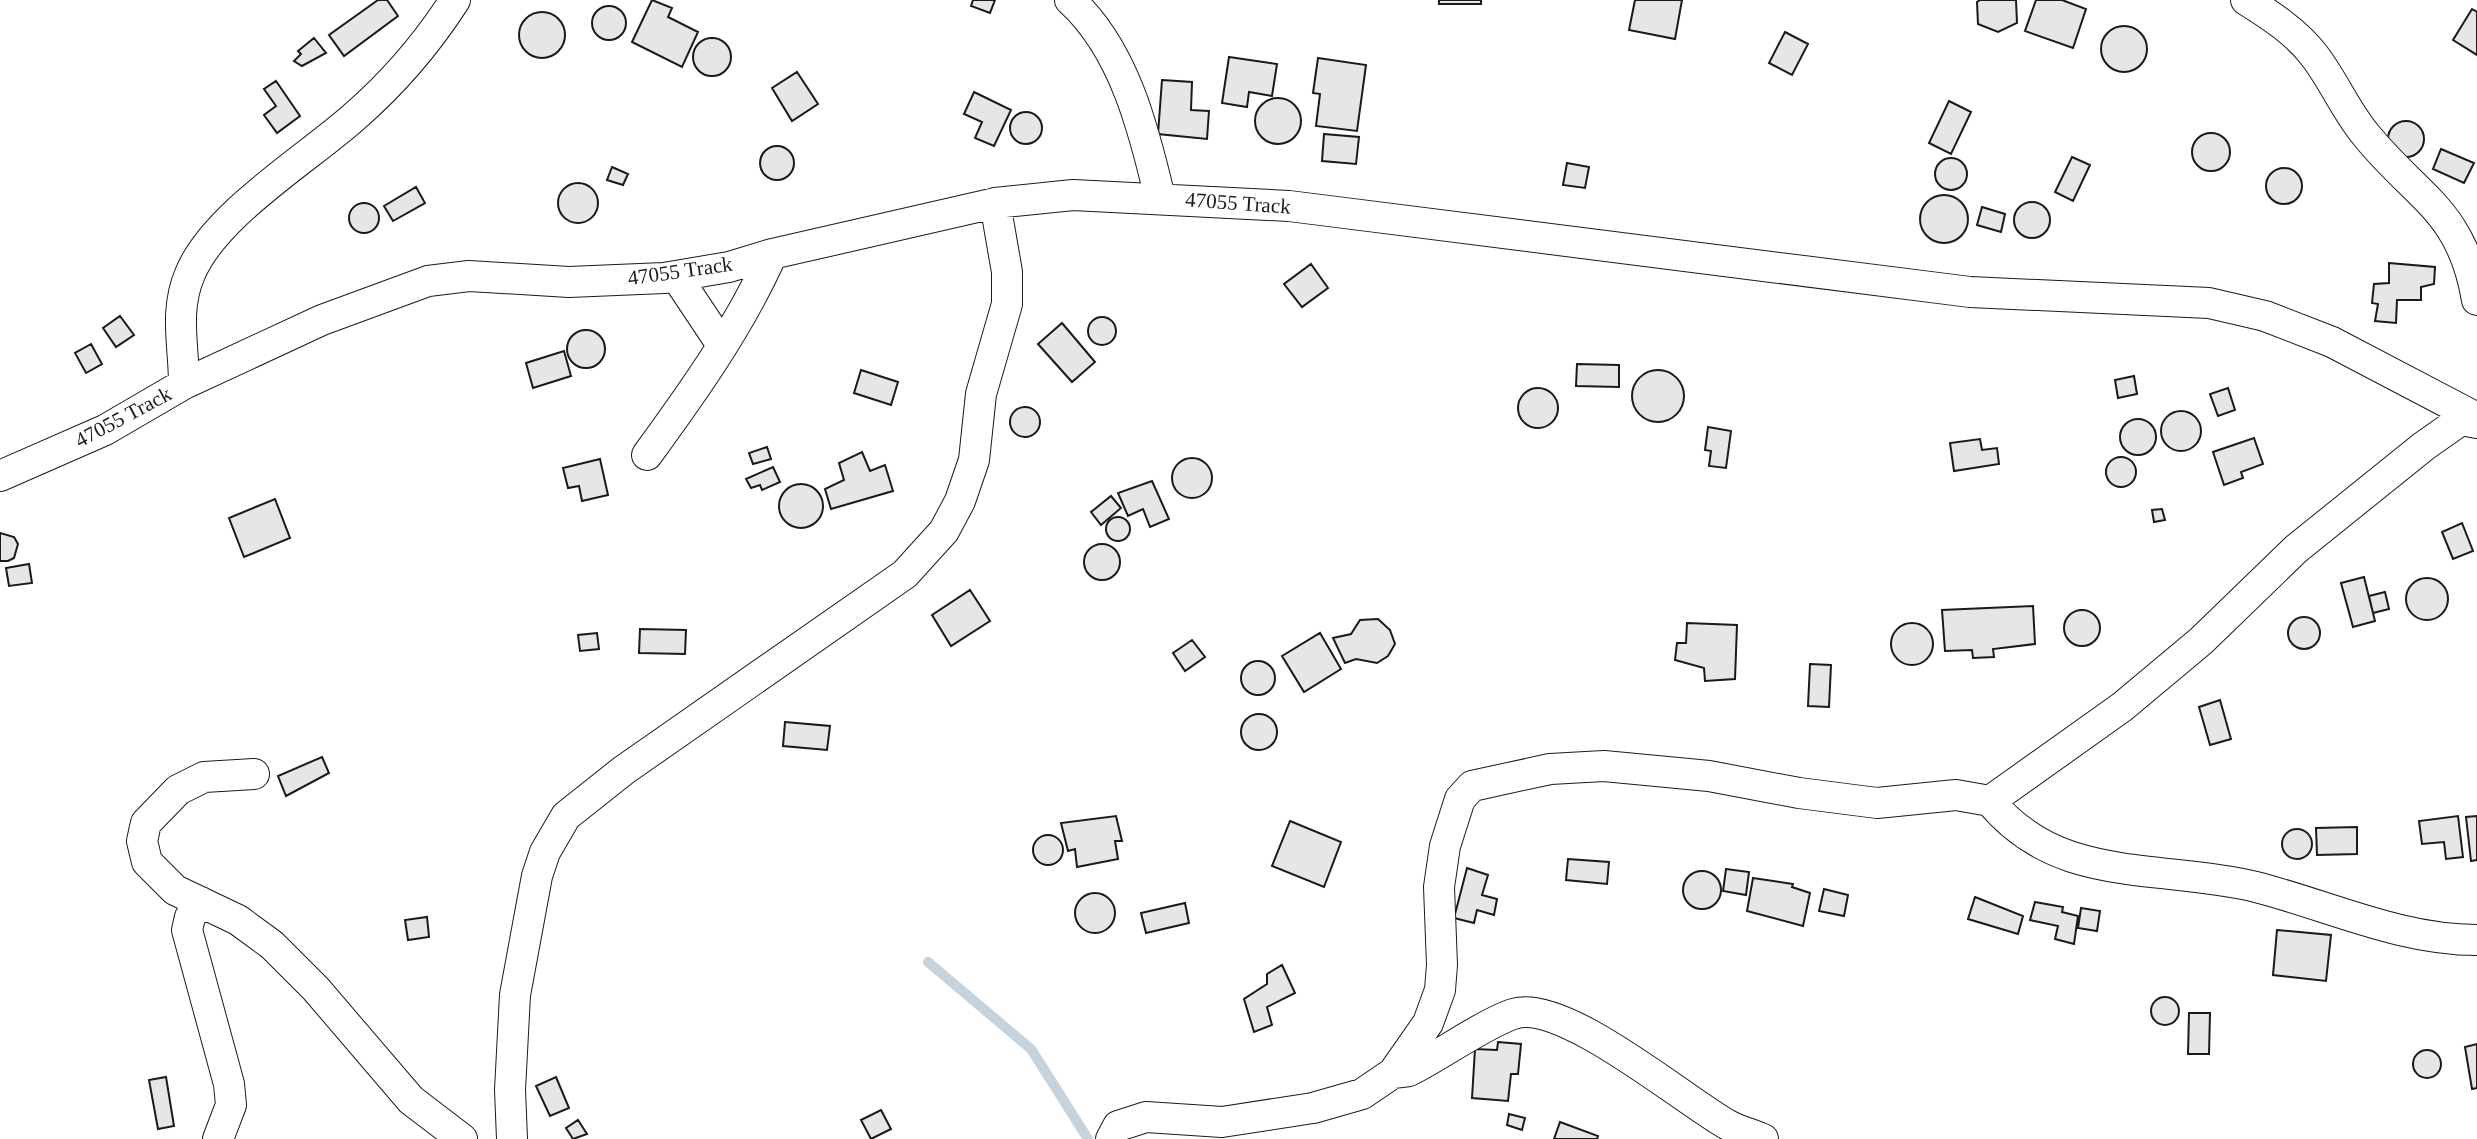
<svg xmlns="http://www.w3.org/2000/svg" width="2477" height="1139" font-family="'Times New Roman',serif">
<rect width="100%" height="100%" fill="#fff"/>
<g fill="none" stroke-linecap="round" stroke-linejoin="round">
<path stroke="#c6d2dc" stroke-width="10" d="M928,962l103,87 57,90"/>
</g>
<path fill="#e6e6e6" stroke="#1a1a1a" stroke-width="2" d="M378,0h9l11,16 -54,40 -15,-21z
M652,0l20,8 -4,9 30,15 -16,35 -50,-25z
M973,0h22l-5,13 -19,-7z
M1439,0h42v4h-42z
M1635,0h47l-7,39 -46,-9z
M1980,0h36l1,23 -19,9 -20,-8 -1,-22z
M2036,0h26l24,9 -13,39 -48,-17z
M592 23a17 17 0 1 1 34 0a17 17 0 1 1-34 0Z
M2472,9l5,3v43l-24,-15z
M519 35a23 23 0 1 1 46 0a23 23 0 1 1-46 0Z
M2101 49a23 23 0 1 1 46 0a23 23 0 1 1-46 0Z
M1785,32l23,12 -16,31 -23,-12z
M693 57a19 19 0 1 1 38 0a19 19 0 1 1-38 0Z
M314,38l12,15 -24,13 -8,-5 7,-7 -3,-3z
M1229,57l48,7 -5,32 -23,-4 -2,15 -25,-4z
M1318,58l48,7 -9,66 -41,-5 4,-32 -7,-1z
M797,72l21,32 -26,17 -20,-33z
M1162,80l30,2 -1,28 18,1 -2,28 -49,-5z
M276,81l24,35 -23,17 -13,-18 12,-9 -12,-17z
M974,92l37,18 -17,36 -19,-8 7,-16 -18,-8z
M1255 121a23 23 0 1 1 46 0a23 23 0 1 1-46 0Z
M1949,101l22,11 -20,42 -22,-11z
M1010 128a16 16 0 1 1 32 0a16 16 0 1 1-32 0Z
M2388 139a18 18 0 1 1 36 0a18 18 0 1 1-36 0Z
M2192 152a19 19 0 1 1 38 0a19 19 0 1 1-38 0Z
M1324,134l35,3 -3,27 -34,-3z
M760 163a17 17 0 1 1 34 0a17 17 0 1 1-34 0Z
M2441,149l33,14 -10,20 -31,-14z
M2072,157l18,8 -17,36 -18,-9z
M1935 174a16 16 0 1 1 32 0a16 16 0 1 1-32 0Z
M1567,163l22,4 -4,21 -22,-3z
M612,167l16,7 -5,11 -16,-5z
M2266 186a18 18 0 1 1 36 0a18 18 0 1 1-36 0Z
M558 203a20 20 0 1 1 40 0a20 20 0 1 1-40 0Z
M416,187l9,16 -32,18 -9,-15z
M1920 219a24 24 0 1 1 48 0a24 24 0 1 1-48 0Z
M2014 220a18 18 0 1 1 36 0a18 18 0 1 1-36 0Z
M349 218a15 15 0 1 1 30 0a15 15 0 1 1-30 0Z
M1982,207l23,7 -4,18 -24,-7z
M2389,263l46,4 -1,17 -13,3v13h-24l-1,23 -21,-2 3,-17 -6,-1 2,-19 15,-1z
M1311,264l17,24 -26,19 -18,-23z
M120,316l14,19 -18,12 -13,-19z
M1088 331a14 14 0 1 1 28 0a14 14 0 1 1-28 0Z
M1062,323l33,39 -23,20 -34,-38z
M567 349a19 19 0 1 1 38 0a19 19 0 1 1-38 0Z
M91,344l11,20 -16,9 -11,-20z
M564,351l7,25 -38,12 -7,-25z
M1577,364l42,1v22l-43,-1z
M861,370l37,12 -7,23 -37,-12z
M1632 396a26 26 0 1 1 52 0a26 26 0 1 1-52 0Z
M2134,376l3,18 -19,4 -3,-18z
M1518 408a20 20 0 1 1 40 0a20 20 0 1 1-40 0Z
M2228,388l7,22 -17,6 -8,-22z
M1010 422a15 15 0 1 1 30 0a15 15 0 1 1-30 0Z
M2161 431a20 20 0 1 1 40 0a20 20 0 1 1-40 0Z
M2120 437a18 18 0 1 1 36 0a18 18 0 1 1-36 0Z
M1708,427l23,4 -5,37 -17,-2 2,-15 -6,-1z
M2254,438l9,26 -22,8 2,6 -19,7 -11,-33z
M1980,439l2,11 15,-2 2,16 -45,7 -4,-28z
M767,447l4,12 -18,5 -4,-11z
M862,452l8,19 15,-6 8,26 -62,18 -6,-20 19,-9 -5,-17z
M2106 472a15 15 0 1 1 30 0a15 15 0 1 1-30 0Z
M1172 478a20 20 0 1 1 40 0a20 20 0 1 1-40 0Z
M600,459l8,36 -26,6 -3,-15 -11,2 -5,-20z
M773,467l7,15 -18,8 -2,-5 -9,3 -5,-9z
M1152,481l17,38 -19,8 -7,-18 -15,7 -10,-23z
M779 506a22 22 0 1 1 44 0a22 22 0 1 1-44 0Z
M1111,496l10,12 -20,17 -10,-13z
M275,499l15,39 -46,19 -15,-39z
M2162,509l3,11 -11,2 -2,-12z
M1106 529a12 12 0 1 1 24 0a12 12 0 1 1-24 0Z
M2462,523l11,28 -20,8 -11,-27z
M0,533l14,4 4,7 -4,14 -6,3h-8z
M1084 562a18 18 0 1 1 36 0a18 18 0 1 1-36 0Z
M29,564l3,19 -23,3 -3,-18z
M2364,577l11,44 -22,6 -12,-44z
M2406 599a21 21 0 1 1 42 0a21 21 0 1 1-42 0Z
M970,590l20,31 -39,25 -19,-31z
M2385,592l4,17 -16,4 -4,-17z
M2033,606l2,38 -42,5 1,8 -21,1 -1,-8 -27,1 -3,-41z
M2064 628a18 18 0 1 1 36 0a18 18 0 1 1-36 0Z
M2288 633a16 16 0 1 1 32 0a16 16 0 1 1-32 0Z
M1378,619l12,11 5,14 -7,12 -11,7 -21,-4 -11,4 -12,-25 18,-4 9,-14z
M1687,623l50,2 -2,54 -30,2 -1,-13 -29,-8 2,-17h9z
M1891 644a21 21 0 1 1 42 0a21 21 0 1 1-42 0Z
M640,629l46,1 -1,24 -46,-1z
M597,633l2,16 -19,2 -2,-16z
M1320,633l21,36 -37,23 -22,-36z
M1192,640l13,17 -20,14 -12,-18z
M1241 678a17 17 0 1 1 34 0a17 17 0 1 1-34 0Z
M1810,664l21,1 -2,42 -21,-1z
M2220,700l11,39 -21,6 -11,-38z
M1241 732a18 18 0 1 1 36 0a18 18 0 1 1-36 0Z
M785,722l45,4 -3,24 -44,-4z
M322,757l7,16 -43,23 -8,-20z
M1116,816l6,25h-7l3,18 -41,8 -2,-18 -7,2 -7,-28z
M2458,816l5,41 -17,2 -2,-17 -22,2 -3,-23z
M2477,816v44l-6,1 -5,-44z
M1290,821l51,21 -17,45 -52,-21z
M2357,827v27l-40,1 -1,-27z
M2282 844a15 15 0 1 1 30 0a15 15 0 1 1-30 0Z
M1033 850a15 15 0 1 1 30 0a15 15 0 1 1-30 0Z
M1568,859l41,3 -2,22 -41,-4z
M1467,868l21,7 -6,20 15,4 -3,16 -17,-5 -3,13 -20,-5z
M1726,869l23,3 -3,23 -23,-4z
M1683 890a19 19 0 1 1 38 0a19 19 0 1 1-38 0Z
M1753,878l40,6 -1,3 18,6 -7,33 -56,-15z
M1824,889l24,6 -4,21 -25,-5z
M1075 913a20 20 0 1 1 40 0a20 20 0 1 1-40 0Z
M1975,897l48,19 -5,18 -50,-15z
M2035,902l28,5 -1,5 16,4 -4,28 -19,-5 3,-13 -28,-6z
M1185,903l4,20 -43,10 -5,-20z
M2081,908l19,3 -3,20 -19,-3z
M427,917l2,20 -21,3 -3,-20z
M2277,930l54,5 -5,46 -53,-6z
M1282,965l13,28 -28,14 5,18 -18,7 -10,-33 23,-15v-10z
M2151 1011a14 14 0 1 1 28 0a14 14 0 1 1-28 0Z
M2189,1013h21l-1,41h-21z
M1498,1042l23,2 -3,30h-7l-3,27 -36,-3 3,-49 22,1z
M2477,1044v44l-5,1 -7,-42z
M2413 1064a14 14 0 1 1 28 0a14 14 0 1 1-28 0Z
M166,1077l8,49 -16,3 -9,-49z
M556,1077l13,31 -19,8 -14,-30z
M881,1110l10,19 -20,10 -10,-19z
M1509,1114l16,4 -3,12 -15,-5z
M578,1120l9,14 -14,5 -7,-11z
M1560,1122l38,14 -1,3h-43z"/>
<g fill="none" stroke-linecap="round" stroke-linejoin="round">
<g stroke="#1a1a1a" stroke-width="32">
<path id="minor" d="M1070,0c54,49 74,130 90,198
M2246,0c24,15 50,32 67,54 20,25 32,56 53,81 51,63 96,75 111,165
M676,276l46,69
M184,384c0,-38 -10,-73 6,-110 24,-59 117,-115 164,-157 38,-33 74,-75 101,-117
M647,455c46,-63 93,-129 125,-201
M0,476l105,-46 79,-46 138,-64 106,-39 41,-5 100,6 95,-4 65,-11 43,-13 223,-51 78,-8 216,11 681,86 239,11 56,13 67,26 145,76
M254,774l-50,3 -26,13 -32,33 -4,18 5,21 28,28 63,30 34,25 44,44 95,111 51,39
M1990,801c22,27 49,45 82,56 60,19 124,15 184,30 74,19 144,53 221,53
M201,902l-11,15 -3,13 42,154 2,21 -13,34
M1393,1073l16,-2c32,-16 73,-46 104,-57 49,-17 170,86 215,111 11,6 24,9 35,14
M512,1139l-2,-49 5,-95 22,-119 8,-24 21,-36 58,-46 281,-196 39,-43 16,-30 14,-41 7,-66 26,-90v-32l-12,-69
M1111,1139l7,-13 28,-9 76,5 91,-14 49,-14 31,-21 35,-50 12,-33 2,-25 -3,-78 6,-41 15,-47 12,-13 78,-17 54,-3 105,10 90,17 78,10 79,-8 34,6 132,-94 79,-66 95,-92 128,-103 37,-26 16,3"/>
</g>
<use href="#minor" stroke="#fff" stroke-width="30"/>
</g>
<g text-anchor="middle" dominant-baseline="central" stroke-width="5" stroke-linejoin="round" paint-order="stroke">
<g font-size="21" fill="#1a1a1a" stroke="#fff">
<text transform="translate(1238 203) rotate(4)">47055 Track</text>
<text transform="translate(680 271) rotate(-8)">47055 Track</text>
<text transform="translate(123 417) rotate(-28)">47055 Track</text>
</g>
</g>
</svg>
